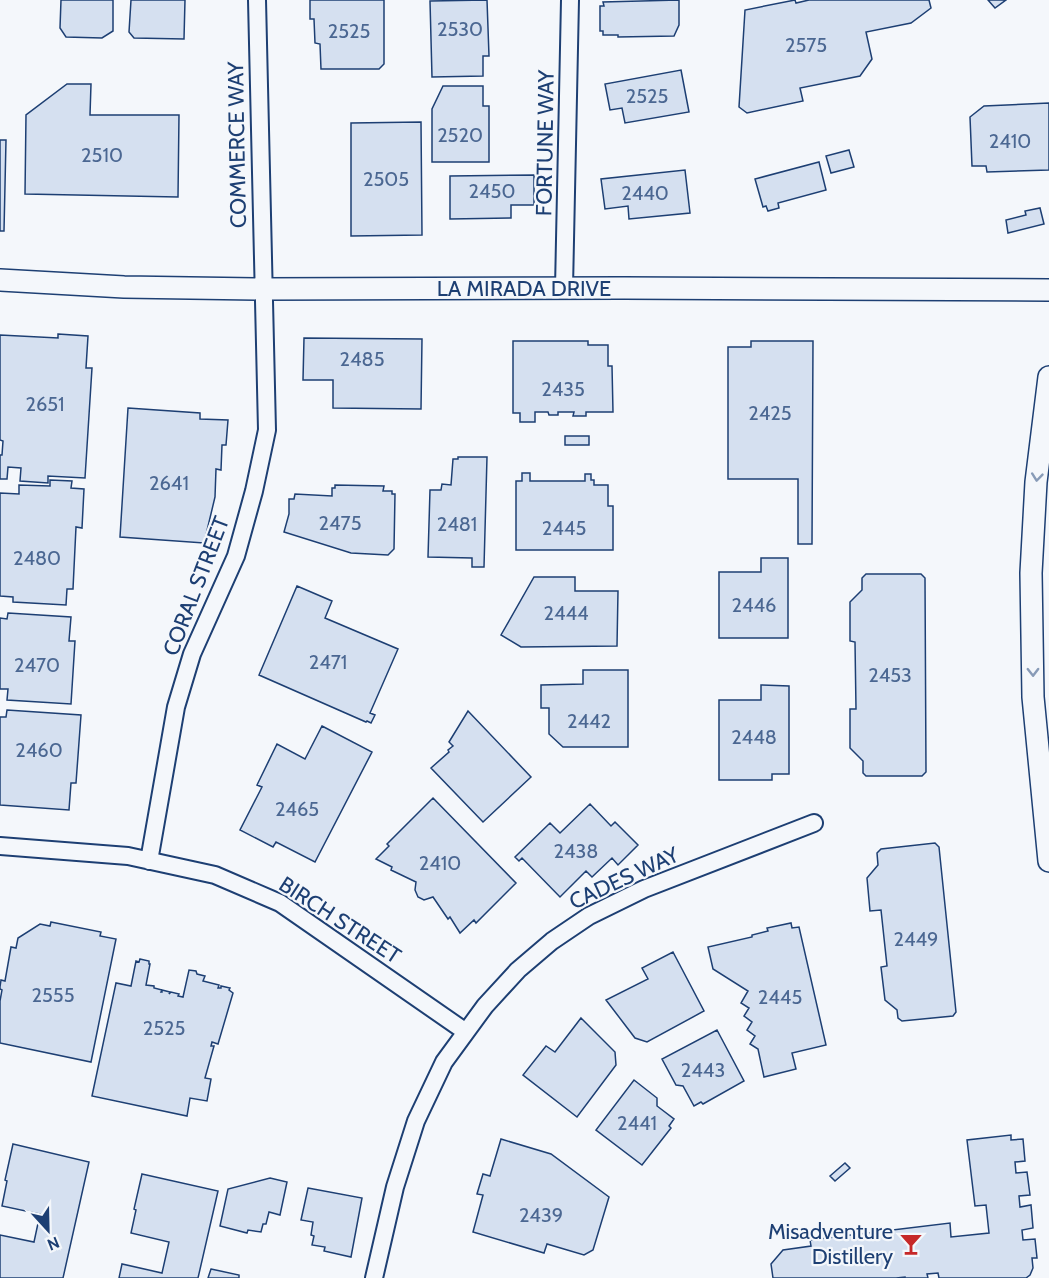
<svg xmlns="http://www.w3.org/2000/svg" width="1049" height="1278" font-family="Cabin,sans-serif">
<rect width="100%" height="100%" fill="#f4f7fb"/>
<path fill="#d5e0f0" stroke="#1d3f73" stroke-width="1.5" d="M61,0h52v31l-11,7 -36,-1 -6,-9z
M131,0h54l-1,39 -50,-1 -5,-6z
M310,0h74v64l-5,5h-58l-1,-25 -5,-1 -1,-24h-4z
M487,0l2,56h-6v20l-51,1 -2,-76z
M679,0v25l-5,11 -56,1v-2h-15v-4h-3v-25h4l-1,-4z
M795,0l1,3 13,-3h120l2,8 -20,15 -45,9 6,27 -12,17 -60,12 3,13 -56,12 -8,-6 6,-97z
M988,0h18l-11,8z
M681,70l8,42 -64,11 -3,-15 -12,2 -5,-26z
M67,84h24l-1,31h89l-1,82 -153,-3 1,-79z
M443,86h40v20h6v56h-57v-53z
M1049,103v67l-62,2 -1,-6h-14l-2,-49 14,-11z
M421,122l1,113 -71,1v-113z
M0,140h6l-2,91h-4z
M849,150l5,17 -23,6 -5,-17z
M819,162l7,28 -48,13 1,5 -11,3 -2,-5 -3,1 -8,-28z
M685,170l5,43 -61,6 -1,-13 -23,3 -4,-30z
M534,175v30h-23v13l-61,1v-43z
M1040,208l4,16 -36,9 -2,-13 20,-5 -1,-4z
M58,334l30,2 -2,32h6l-7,110 -37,-2v7l-28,-2 1,-13 -13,-1 -1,12h-7v-24h2l1,-14 -3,-1v-105l58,3z
M304,338l118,1 -1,70 -88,-1v-28h-30z
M513,341h75v4h20v21h4l1,46h-27v4h-13l1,-4h-16v3h-9l-1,-3h-13v10h-15v-9h-7z
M751,341h62l-1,203h-14v-65h-70v-132h23z
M128,408l72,5v6l28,1 -2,25h-4l-1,25 -5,-1 -1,28 -11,46 -84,-6z
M565,436h24v9h-24z
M458,457h29l-3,110h-12v-9l-44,-1 2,-67h11l1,-6 9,1 2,-26h5z
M522,473h8v8h55v-7h6v6h3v5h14v21h5v44h-97v-69h6z
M50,480l22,1 -1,7 13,1 -2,39 -6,-1 -3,62h-6l-1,16 -53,-3v-5l-13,-1v-103l19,1v-9l31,1z
M335,485l49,1 -1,5h9v3h3l-1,55 -6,6 -37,-2 -67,-21 5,-18v-15h5l1,-5 37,2v-8h3z
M761,558h27v80h-69v-66h42z
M866,574h55l4,4 1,194 -4,4h-56l-3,-3v-12l-13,-13v-39h6l-1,-67 -5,-1v-39l12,-12v-12z
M534,577h41v14h43l-1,55 -96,1 -20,-12z
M297,586l35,15 -7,17 73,31 -28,64 5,2 -4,8 -4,-2 -1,1 -107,-47z
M8,613l63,4 -2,24h6l-4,63 -64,-4 1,-11h-8v-71l7,1z
M583,670h45v77h-65l-14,-13v-26h-8v-23l42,-1z
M761,685l28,1v88h-17v6h-53v-80h42z
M7,710l74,5 -5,68h-5l-2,27 -69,-5v-88h6z
M468,711l63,66 -48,45 -52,-54 18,-16 -1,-2 5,-4 -4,-4z
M322,726l50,26 -57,110 -39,-20 -3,5 -33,-17 22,-43 -5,-2 20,-41 28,15z
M433,798l83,85 -40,40 -2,-3 -14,13 -10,-16 -2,2 -15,-22 -9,3 -6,-3 -3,-7 1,-8 -25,-12 1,-3 -16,-8 13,-13 -2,-2z
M590,804l21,22 4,-4 23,23 -20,20 -6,-7 -20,19 -6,-6 -26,26 -38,-39 -3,3 -4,-4 35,-34 10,10z
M935,843l4,4 17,165 -3,4 -51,5 -4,-3 -1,-8 -12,-10 -4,-33 6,-1 -6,-56 -11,1 -3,-33 11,-13 -1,-12 4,-4z
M51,922l50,10 -1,4 16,3 -25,123 -91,-19v-42l2,-11 -2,-1v-2l1,-7 4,1 6,-34 5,1 2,-10 22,-14 10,2z
M791,923l1,5 7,-1 27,118 -34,8 4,16 -32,8 -6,-28 -8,-5 5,-8 -8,-6 5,-8 -8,-6 5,-8 -8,-5 7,-12 -35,-22 -5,-22 44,-10v-2l16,-4 -1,-3z
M673,952l31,59 -57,31 -12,-4 -29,-38 42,-21 -6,-11z
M140,959l9,2v3h1l-4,21 8,1v2l8,2 -1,2h1v-2l8,2 -1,2 2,-2 8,2 -1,2 5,1 6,-27 7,1 1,3 8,2 -2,5 16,4 -1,3h3v-2l9,2 -1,2 4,3 -15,51 -6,-2 -1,4h3l-9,32 6,1 -4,22 -17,-3 -3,18 -95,-20 24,-113 15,3 5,-25 3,1z
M581,1018l34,34 1,13 -39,52 -54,-42 23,-29 9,6z
M717,1030l27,51 -41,23 -2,-2 -7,4 -11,-20 -7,-1 -14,-26z
M634,1080l23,18v8l17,13 -5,7 2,2 -29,37 -46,-35z
M1011,1135v5l12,-1 2,22 -10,1 1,11 11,-1 3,23 -11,1 1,11 11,-2 2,23 -11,2 1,10 12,-1 2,19h-5l1,10 -3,7 -4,3h-87l-1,-5 -11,1 1,4h-23v-1l-9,1h-123l-2,-14 12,-14 28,-4 -1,-6 140,-17 1,14 38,-4 -3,-28 -11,1 -8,-66z
M501,1139l50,15 58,43 -16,53 -9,5 -37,-11 -3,9 -71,-21 10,-37 -6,-1 6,-20 7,2z
M13,1144l76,18 -26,116h-63v-43l34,7 6,-28 -38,-8 5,-25 -2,-1z
M845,1163l5,5 -15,13 -5,-5z
M142,1174l76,17 -20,87h-79l3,-14 40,9 7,-31 -38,-9 5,-23 -2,-1z
M270,1178l17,4 -7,33 -11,-3 -3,12h-3l-2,8 -13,-2 -1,3 -27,-7 8,-37z
M308,1188l54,10 -11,59 -27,-6 1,-4 -13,-2 2,-9 -3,-1 2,-13 -12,-2z
M211,1269l28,6v3h-31z"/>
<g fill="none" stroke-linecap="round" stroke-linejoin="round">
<g stroke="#1d3f73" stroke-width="20">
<path id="minor" d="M564,288l6,-288
M0,846l128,10 87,19 65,28 186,129
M149,861l27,-154 16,-53 44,-98 18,-65 13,-61 -10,-430
M374,1278l21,-91 21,-66 28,-59 41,-56 33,-36 34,-29 37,-25 55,-27 170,-66"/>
</g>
<g stroke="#1d3f73" stroke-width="24">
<path id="major" d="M0,280l124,7 139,2 361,-1 425,2
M1049,377l-13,105 -5,91 2,124 16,164"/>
</g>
<use href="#minor" stroke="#f4f7fb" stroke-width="16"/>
<use href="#major" stroke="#f4f7fb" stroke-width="21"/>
</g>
<defs><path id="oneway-chevron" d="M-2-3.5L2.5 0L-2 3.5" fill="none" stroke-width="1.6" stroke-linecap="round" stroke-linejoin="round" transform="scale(1.5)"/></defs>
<g stroke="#889bb7">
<use href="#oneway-chevron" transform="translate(1037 477) rotate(96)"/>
<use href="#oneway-chevron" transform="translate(1033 672) rotate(89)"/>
</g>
<defs>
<g id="bar-bare" transform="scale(1.8)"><path d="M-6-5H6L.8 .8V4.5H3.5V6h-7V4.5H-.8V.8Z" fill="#c62828" stroke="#f4f7fb" stroke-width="2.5" paint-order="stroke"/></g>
</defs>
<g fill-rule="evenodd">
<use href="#bar-bare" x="911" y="1244"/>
</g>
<g text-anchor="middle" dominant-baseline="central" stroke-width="4.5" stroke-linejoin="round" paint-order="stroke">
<g font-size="20" fill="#4b6792">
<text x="460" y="29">2530</text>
<text x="349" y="31">2525</text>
<text x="806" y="45">2575</text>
<text x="647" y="96">2525</text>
<text x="460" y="135">2520</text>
<text x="1010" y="141">2410</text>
<text x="102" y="155">2510</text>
<text x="386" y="179">2505</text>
<text x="492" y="191">2450</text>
<text x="645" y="193">2440</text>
<text x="362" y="359">2485</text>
<text x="563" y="389">2435</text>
<text x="45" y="404">2651</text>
<text x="770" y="413">2425</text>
<text x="169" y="483">2641</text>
<text x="340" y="523">2475</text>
<text x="457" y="524">2481</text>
<text x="564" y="528">2445</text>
<text x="37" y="558">2480</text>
<text x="754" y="605">2446</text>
<text x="566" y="613">2444</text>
<text x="328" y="662">2471</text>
<text x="37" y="665">2470</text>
<text x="890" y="675">2453</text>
<text x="589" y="721">2442</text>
<text x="754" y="737">2448</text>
<text x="39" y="750">2460</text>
<text x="297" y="809">2465</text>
<text x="576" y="851">2438</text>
<text x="440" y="863">2410</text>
<text x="916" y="939">2449</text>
<text x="53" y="995">2555</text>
<text x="780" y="997">2445</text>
<text x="164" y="1028">2525</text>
<text x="703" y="1070">2443</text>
<text x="637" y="1123">2441</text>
<text x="541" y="1215">2439</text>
</g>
<g font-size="22" fill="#1d3f73" stroke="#f4f7fb">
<text transform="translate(545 143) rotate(-89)">FORTUNE WAY</text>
<text transform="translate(237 145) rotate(-91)">COMMERCE WAY</text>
<text x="524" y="288">LA MIRADA DRIVE</text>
<text transform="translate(196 586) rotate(-69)">CORAL STREET</text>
<text transform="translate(624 878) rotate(-25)">CADES WAY</text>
<text transform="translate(340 920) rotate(33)">BIRCH STREET</text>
</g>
<g font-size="22" fill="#1d3f73" stroke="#f4f7fb" text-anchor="end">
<text x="893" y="1231">Misadventure<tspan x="893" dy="25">Distillery</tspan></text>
</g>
</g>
<g transform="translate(48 1230) rotate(158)" stroke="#f4f7fb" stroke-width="4.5" paint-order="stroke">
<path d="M0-4.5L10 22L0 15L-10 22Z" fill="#1d3f73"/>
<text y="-9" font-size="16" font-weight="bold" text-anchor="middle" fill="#1d3f73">N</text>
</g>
</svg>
